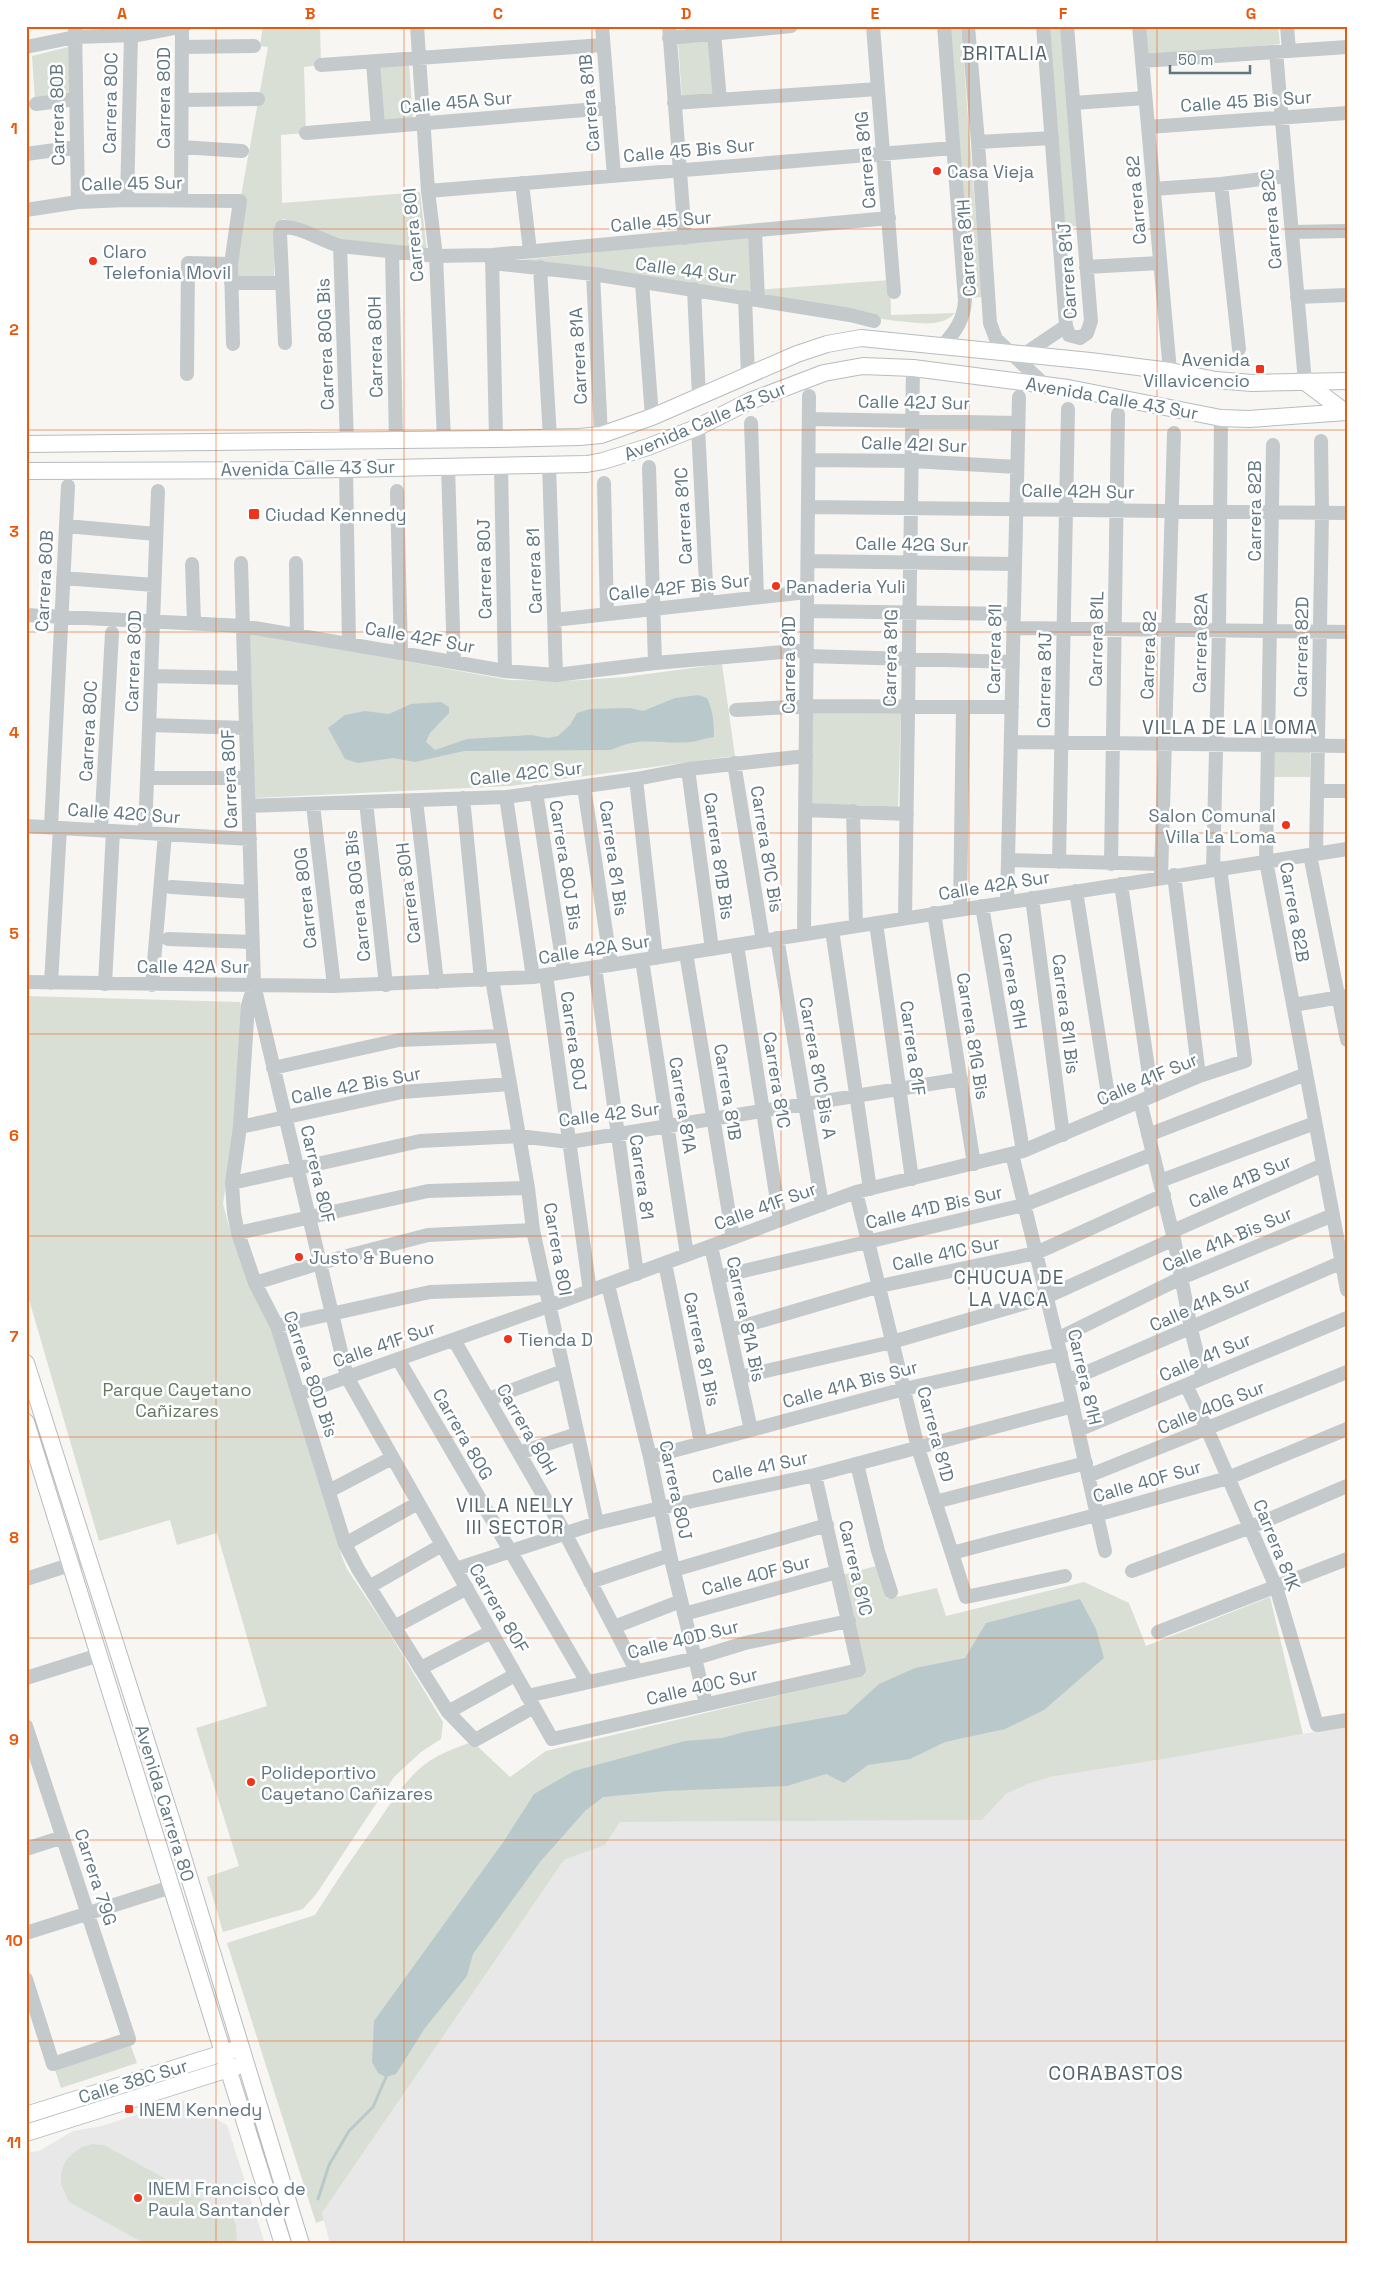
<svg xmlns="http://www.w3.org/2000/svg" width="1373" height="2270" font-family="'Space Grotesk',sans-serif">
<rect width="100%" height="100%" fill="#f7f6f3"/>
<path fill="#e7e8e7" d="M1347,1726v518h-1017l-8,-31 242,-353 41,-15 15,-23 362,-2 24,-26 22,-10 22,-7 126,-20z
M181,2100l46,25 38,119h-239v-91l13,-2 34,-20 29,-5z"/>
<path fill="#d9dfd4" d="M263,26h57l1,39 -17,2 2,66 -25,2 1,68 138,-11 7,59 -96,-12 -47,-20 -7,3 -3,6v55h-36l-4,-20 6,-62 28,-154 -8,-1z
M950,26h11l21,271 -11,1z
M1049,26h14l16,200 -14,1z
M1144,26h134l2,18 -133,12z
M711,38l4,57 -33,3 -4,-57z
M72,46l1,50 -38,5 -3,-45z
M409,64l4,55 -34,2 -3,-54z
M755,236l1,54 134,-10 1,35 64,-2c-14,16 -41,9 -59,8l-404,-58z
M250,633l259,47 57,1 59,-4 97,-13 13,92 -224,30 -256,12z
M813,710l88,2 -3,96 -88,-2z
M1274,751h36v26h-37z
M26,996l214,6 3,16v43l-20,143 8,29 49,113 62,211 5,12 40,60 56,93 -2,17 -20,13 -27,25 -77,116 -14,16 -80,23 -16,-55 32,-11 -43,-138 71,-22 -50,-173 -40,12 -7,-25 -71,21 -73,-252z
M876,1566l11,33 50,-11 9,28 138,-34 45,21 17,43 124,-49 33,137 -127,23 -126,20 -22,7 -22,10 -24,26 -362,2 -15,23 -41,15 -242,353 2,7 -8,3 -89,-280 88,-28c20,-32 41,-63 63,-93 12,-18 24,-37 40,-52 15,-14 36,-22 55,-28l37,35 36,-26 319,-76 -23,-100z
M131,2046l6,17 -76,25 -6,-18z
M92,2144l12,1 127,70 5,10 1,19h-91l-77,-42 -8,-18v-11l4,-11 7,-8 10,-7z"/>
<path fill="#b9c9cb" d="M698,695l9,3c6,12 7,25 7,39 -8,1 -16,4 -23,5 -31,3 -49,-7 -80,8l-147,1 -49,11 -22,-4 -35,5 -13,-4 -17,-31 17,-13 20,-4 24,3 22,-10 30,-2 8,5v6l-19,20 -4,9 9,8 32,-11 64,-4 17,3 10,-2 12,-11 7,-12 13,-4 40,-1 13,3 32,-13z
M1080,1599l16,30 8,29 -60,52 -39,19 -60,13 -35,17 -42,6 -24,18 -18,-9 -39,12 -121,5 -63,6 -18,14 -45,51 -67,92 -6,22 -42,52 -29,46 -10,3 -8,-4 -6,-11 2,-41 130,-180 30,-47 40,-23 111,-30 37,-3 22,-6 102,-18 33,-30 36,-16 50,-10 21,-35z"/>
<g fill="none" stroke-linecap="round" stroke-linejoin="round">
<path stroke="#b9c9cb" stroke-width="3" d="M318,2199l11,-34 20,-34 24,-24 13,-30"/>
<g stroke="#b7bcbf" stroke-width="18">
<path id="major" d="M1305,382l40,30
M26,444l470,-5 83,-2 22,-2 51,-18 145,-63 30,-10 34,-6 229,23 80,10 46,9 36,3 95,-2
M26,471l268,-1 293,-6 16,-3 45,-14 50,-20 52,-26 74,-28 39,-7 50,2 155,20 153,30 28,1 98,-7
M26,1363l149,468 126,413
M26,1422l257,822
M26,2115l207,-65
M26,2133l212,-67"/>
</g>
<path stroke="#c4c9cb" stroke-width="14" d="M75,26l3,176
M417,26l11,165 8,65 8,184
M602,26l12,150
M669,26l16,212
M873,26l21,266
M968,26l10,116 12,181 6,16 49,46
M1043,26l23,300 3,9 11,3 7,-5 4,-12 -24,-295
M1139,26l31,345
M1287,26l2,25
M714,33l6,67
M669,38l122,-12
M26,47l49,-10 62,-2 47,-9
M182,47l72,-1
M1276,52l29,330
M1142,61l205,-14
M373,62l5,65
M321,65l282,-20
M182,100l76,-1
M674,103l204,-14
M1073,103l72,-5
M36,104l40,-5
M1148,127l199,-14
M306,133l303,-25
M978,142l74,-4
M181,147l61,4
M26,154l51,-7
M522,183l8,68
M1221,184l18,165
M1154,189l67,-5 65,-8
M428,191l525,-43
M127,200l4,-164
M181,200l1,-173
M26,210l52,-8 49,-2 113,1 -9,63 2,80
M755,231l3,69
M1292,232l55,-1
M340,246l7,195
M392,252l4,188
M492,256l4,183
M492,263l101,11 257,41 24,6
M540,267l10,171
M1086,267l74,-4
M593,274l8,161
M231,283h43
M642,283l10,134
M694,289l5,108
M745,297l3,79
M1297,297l50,-2
M285,343l-5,-110 2,-6c18,-1 40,14 58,19l96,10 56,-1 397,-37
M943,345c13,-14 21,-26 22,-45l-21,-274
M1026,353l40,-27
M187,374l1,-111 43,1
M809,419l209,4
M751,423l6,174
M698,427l9,176
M1273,445l-7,416 81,429
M809,460l103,1 105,6
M549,465l7,210
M448,466l6,196
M501,466l4,205
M649,467l6,196
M346,468l3,176
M604,483l3,131
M397,491l4,162
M808,507l539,6
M66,526l90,8
M808,561l207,3
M241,563l13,422 93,392 205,362 307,-69 -44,-195
M296,563l1,72
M192,564l2,59
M63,578l91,7
M807,611l207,3
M26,615l217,11 262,45 51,4 99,-12 152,-13
M554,620l253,-28
M1013,628l334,4
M807,656l206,6
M151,676l93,2
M736,710l75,-4 201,1
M149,725l97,3
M1011,742l336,4
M734,763l29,178
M688,769l24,180
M147,778h101
M636,779l20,179
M584,787l27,178
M1318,791h29
M536,792l28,180
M506,797l27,180
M463,798l18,182
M416,800l21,182
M366,802l20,183
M313,805l21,181
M249,806l257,-9 130,-18 52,-10 118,-13
M805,810l102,4
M853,811l3,115
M26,826l224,13
M51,827l17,-341
M101,830l11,-197
M145,833l13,-342
M1316,854l6,-342 -1,-71
M1310,855l37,185
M1008,860l153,4
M1059,862l9,-453
M1111,864l7,-450
M1213,870l6,-239 2,-213
M1174,875l25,201
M1161,877l13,-444
M1121,884l31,211
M171,887l80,5
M1076,891l35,223
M1032,898l31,237
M1007,902l12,-505
M982,906l41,245
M960,909l3,-202
M934,913l40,251
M905,918l8,-550
M876,923l36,256
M832,930l38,259
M804,934l5,-538
M777,938l45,267
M168,939l85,3
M737,945l43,275
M686,953l47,285
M642,960l45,295
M595,967l42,307
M546,975l44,316
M492,979l36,209 5,42 64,293
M26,982l308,4 199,-9 814,-128
M51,983l9,-155
M105,984l8,-153
M152,985l13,-151
M254,986l-6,19 -8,122 -8,56 2,30 4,20 17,50 22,43 68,218 13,25 90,143 27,28 59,-33
M1293,1005l54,-9
M273,1068l126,-28 102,-4
M1140,1101l34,138 17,90 12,49
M240,1127l162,-35 108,-8
M1148,1135l158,-61
M1012,1154l55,227 38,170
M1160,1181l155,-58
M232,1183l188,-42 99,-5 50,6 392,-63
M856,1192l62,256 48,149 99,-21
M1173,1231l150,-66
M238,1233l190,-42 100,-3
M711,1246l40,184
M665,1263l36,180
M718,1277l306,-72 129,-51
M255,1283l65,-20 108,-28 105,-5
M608,1285l42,172 20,98 36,149
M277,1326l153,-34 116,-4
M730,1330l150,-44 156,-33 128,-58
M1057,1339l124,-61 152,-63
M454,1340l111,193 71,137
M398,1359l189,323
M740,1377l152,-35 154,-45 128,-58
M1067,1381l280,-121
M1186,1385l21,44 69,158 41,138 30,-5
M299,1394l250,-88 307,-114 167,-41 176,-75 46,-15 -25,-193
M489,1399l74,-28
M1078,1430l269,-112
M519,1453l58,-19
M650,1457l254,-68 157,-35
M857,1464l21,87 13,41
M1088,1476l259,-104
M329,1491l63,-33
M935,1502l151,-39
M345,1544l73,-41
M952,1553l144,-38 132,-37 119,-49
M456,1569l141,-46 63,-15 155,-33 258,-69
M674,1570l153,-45
M1132,1571l119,-44 96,-41
M26,1579l62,-20
M590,1582l80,-27
M369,1587l73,-42
M684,1614l153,-42
M396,1626l71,-38
M614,1627l67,-26
M1158,1632l189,-73
M421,1668l70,-36
M26,1678l73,-23
M527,1696l169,-38 49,-15 104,-22
M448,1712l67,-37
M26,1726l103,313 -76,25 -27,-85
M26,1849l37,-12
M26,1933l145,-46"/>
<use href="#major" stroke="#fff" stroke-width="16"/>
</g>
<path fill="none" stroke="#e8590c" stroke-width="1" stroke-opacity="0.55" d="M216,26v2218M404,26v2218M592,26v2218M781,26v2218M969,26v2218M1157,26v2218M26,229h1321M26,430h1321M26,632h1321M26,833h1321M26,1034h1321M26,1236h1321M26,1437h1321M26,1638h1321M26,1840h1321M26,2041h1321"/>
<g fill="#ed341d" stroke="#fff" stroke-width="2">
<circle cx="937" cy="171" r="5"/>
<circle cx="93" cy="261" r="5"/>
<rect x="1255" y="364" width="10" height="10" rx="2.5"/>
<rect x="248" y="508" width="12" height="12" rx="2.5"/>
<circle cx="776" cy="586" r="5"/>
<circle cx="1286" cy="825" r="5"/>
<circle cx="299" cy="1257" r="5"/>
<circle cx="508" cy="1339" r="5"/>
<circle cx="251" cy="1782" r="5"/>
<rect x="124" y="2104" width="10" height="10" rx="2.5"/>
<circle cx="138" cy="2198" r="5"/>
</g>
<g text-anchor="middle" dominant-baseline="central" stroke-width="5" stroke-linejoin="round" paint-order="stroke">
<g font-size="18" fill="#607680" stroke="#fff">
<text transform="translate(163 98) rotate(-90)">Carrera 80D</text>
<text transform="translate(1246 101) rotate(-4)">Calle 45 Bis Sur</text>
<text transform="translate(456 102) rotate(-5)">Calle 45A Sur</text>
<text transform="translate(110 103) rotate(-89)">Carrera 80C</text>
<text transform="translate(589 103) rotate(-95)">Carrera 81B</text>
<text transform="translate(57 115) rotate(-91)">Carrera 80B</text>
<text transform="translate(689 150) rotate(-5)">Calle 45 Bis Sur</text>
<text transform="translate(865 160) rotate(-95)">Carrera 81G</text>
<text transform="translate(132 183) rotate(-1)">Calle 45 Sur</text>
<text transform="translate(1136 200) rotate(-95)">Carrera 82</text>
<text transform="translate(1271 219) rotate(-95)">Carrera 82C</text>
<text transform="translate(661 221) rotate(-5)">Calle 45 Sur</text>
<text transform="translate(413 235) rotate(-95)">Carrera 80I</text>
<text transform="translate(966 248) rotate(-94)">Carrera 81H</text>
<text transform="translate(686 270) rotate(8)">Calle 44 Sur</text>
<text transform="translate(1067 271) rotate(-94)">Carrera 81J</text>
<text transform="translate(325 344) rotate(-92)">Carrera 80G Bis</text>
<text transform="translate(375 347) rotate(-91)">Carrera 80H</text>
<text transform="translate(578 356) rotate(-93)">Carrera 81A</text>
<text transform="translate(1112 398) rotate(10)">Avenida Calle 43 Sur</text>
<text transform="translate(914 402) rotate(1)">Calle 42J Sur</text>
<text transform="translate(705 421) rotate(-23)">Avenida Calle 43 Sur</text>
<text transform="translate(914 444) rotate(2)">Calle 42I Sur</text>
<text transform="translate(308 468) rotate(-1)">Avenida Calle 43 Sur</text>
<text transform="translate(1078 491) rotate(1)">Calle 42H Sur</text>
<text transform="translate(1254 511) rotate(-90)">Carrera 82B</text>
<text transform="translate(683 516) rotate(-93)">Carrera 81C</text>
<text transform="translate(912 544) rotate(1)">Calle 42G Sur</text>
<text transform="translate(484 569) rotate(-91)">Carrera 80J</text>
<text transform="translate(534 571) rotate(-92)">Carrera 81</text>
<text transform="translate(44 581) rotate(-87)">Carrera 80B</text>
<text transform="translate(679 587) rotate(-6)">Calle 42F Bis Sur</text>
<text transform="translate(420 637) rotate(10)">Calle 42F Sur</text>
<text transform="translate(1096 639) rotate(-89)">Carrera 81L</text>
<text transform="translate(1200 643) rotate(-89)">Carrera 82A</text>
<text transform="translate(1301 647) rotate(-89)">Carrera 82D</text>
<text transform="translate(994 649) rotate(-89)">Carrera 81I</text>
<text transform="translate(1148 655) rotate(-88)">Carrera 82</text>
<text transform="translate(890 658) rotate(-89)">Carrera 81G</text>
<text transform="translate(133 661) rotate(-88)">Carrera 80D</text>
<text transform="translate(788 665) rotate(-90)">Carrera 81D</text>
<text transform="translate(1044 680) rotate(-89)">Carrera 81J</text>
<text transform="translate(88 731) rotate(-87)">Carrera 80C</text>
<text transform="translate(526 773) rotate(-6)">Calle 42C Sur</text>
<text transform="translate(229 779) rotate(-92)">Carrera 80F</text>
<text transform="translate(124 813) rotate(4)">Calle 42C Sur</text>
<text transform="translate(767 849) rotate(81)">Carrera 81C Bis</text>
<text transform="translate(719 856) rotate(82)">Carrera 81B Bis</text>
<text transform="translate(614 858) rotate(82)">Carrera 81 Bis</text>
<text transform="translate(566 865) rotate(81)">Carrera 80J Bis</text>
<text transform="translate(994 885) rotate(-9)">Calle 42A Sur</text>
<text transform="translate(408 893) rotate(-97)">Carrera 80H</text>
<text transform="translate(357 896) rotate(-96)">Carrera 80G Bis</text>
<text transform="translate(305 898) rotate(-96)">Carrera 80G</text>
<text transform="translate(1295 912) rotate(80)">Carrera 82B</text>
<text transform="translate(594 949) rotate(-9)">Calle 42A Sur</text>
<text x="193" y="966">Calle 42A Sur</text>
<text transform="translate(1013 981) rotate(80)">Carrera 81H</text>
<text transform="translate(1066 1014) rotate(83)">Carrera 81I Bis</text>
<text transform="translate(973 1036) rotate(81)">Carrera 81G Bis</text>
<text transform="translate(574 1041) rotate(82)">Carrera 80J</text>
<text transform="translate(913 1048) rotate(82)">Carrera 81F</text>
<text transform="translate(818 1068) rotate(80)">Carrera 81C Bis A</text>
<text transform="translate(1147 1079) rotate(-23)">Calle 41F Sur</text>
<text transform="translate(777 1080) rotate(81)">Carrera 81C</text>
<text transform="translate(356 1085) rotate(-11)">Calle 42 Bis Sur</text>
<text transform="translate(728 1092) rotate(81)">Carrera 81B</text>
<text transform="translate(683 1105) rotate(81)">Carrera 81A</text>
<text transform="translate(609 1114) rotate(-7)">Calle 42 Sur</text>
<text transform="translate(318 1174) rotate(77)">Carrera 80F</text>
<text transform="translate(642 1177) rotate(82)">Carrera 81</text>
<text transform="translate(1240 1181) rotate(-23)">Calle 41B Sur</text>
<text transform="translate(765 1206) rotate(-20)">Calle 41F Sur</text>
<text transform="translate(934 1207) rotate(-13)">Calle 41D Bis Sur</text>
<text transform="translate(1227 1239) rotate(-23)">Calle 41A Bis Sur</text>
<text transform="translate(558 1249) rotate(80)">Carrera 80I</text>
<text transform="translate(946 1253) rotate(-12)">Calle 41C Sur</text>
<text transform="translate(1200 1304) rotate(-24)">Calle 41A Sur</text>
<text transform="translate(746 1319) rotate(78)">Carrera 81A Bis</text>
<text transform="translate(384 1344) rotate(-19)">Calle 41F Sur</text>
<text transform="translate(702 1349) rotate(78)">Carrera 81 Bis</text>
<text transform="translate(1205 1357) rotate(-23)">Calle 41 Sur</text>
<text transform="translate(311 1374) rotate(71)">Carrera 80D Bis</text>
<text transform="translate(1085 1377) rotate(77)">Carrera 81H</text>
<text transform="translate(850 1384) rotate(-15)">Calle 41A Bis Sur</text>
<text transform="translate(1211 1407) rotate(-22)">Calle 40G Sur</text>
<text transform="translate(527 1429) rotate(60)">Carrera 80H</text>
<text transform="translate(463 1434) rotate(60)">Carrera 80G</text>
<text transform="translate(936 1434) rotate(75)">Carrera 81D</text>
<text transform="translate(760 1467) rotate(-12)">Calle 41 Sur</text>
<text transform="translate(1147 1481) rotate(-16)">Calle 40F Sur</text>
<text transform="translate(676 1490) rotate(78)">Carrera 80J</text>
<text transform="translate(1277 1545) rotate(68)">Carrera 81K</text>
<text transform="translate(856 1568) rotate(77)">Carrera 81C</text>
<text transform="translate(756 1575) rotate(-15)">Calle 40F Sur</text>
<text transform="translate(499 1608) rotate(60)">Carrera 80F</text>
<text transform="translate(683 1639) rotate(-14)">Calle 40D Sur</text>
<text transform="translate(702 1686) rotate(-13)">Calle 40C Sur</text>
<text transform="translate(165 1803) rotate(73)">Avenida Carrera 80</text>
<text transform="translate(96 1877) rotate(72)">Carrera 79G</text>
<text transform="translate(133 2081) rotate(-17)">Calle 38C Sur</text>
</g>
<g font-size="18" fill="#607680" stroke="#fff" text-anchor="start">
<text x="947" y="171">Casa Vieja</text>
<text x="103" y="251">Claro<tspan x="103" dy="21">Telefonia Movil</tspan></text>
<text x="1250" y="359" text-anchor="end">Avenida<tspan x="1250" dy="21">Villavicencio</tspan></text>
<text x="265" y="514">Ciudad Kennedy</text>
<text x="786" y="586">Panaderia Yuli</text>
<text x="1276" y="815" text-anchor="end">Salon Comunal<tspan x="1276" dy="21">Villa La Loma</tspan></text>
<text x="309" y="1257">Justo &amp; Bueno</text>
<text x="518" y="1339">Tienda D</text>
<text x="261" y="1772">Polideportivo<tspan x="261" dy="21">Cayetano Cañizares</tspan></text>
<text x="139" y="2109">INEM Kennedy</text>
<text x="148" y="2188">INEM Francisco de<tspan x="148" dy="21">Paula Santander</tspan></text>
</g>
<g font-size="18" fill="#66785f" stroke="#fff">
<text x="177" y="1389">Parque Cayetano<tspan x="177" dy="21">Cañizares</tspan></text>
</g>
<g font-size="19" letter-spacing="1" fill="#52636b" stroke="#fff">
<text x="1005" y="53">BRITALIA</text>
<text x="1230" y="727">VILLA DE LA LOMA</text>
<text x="1009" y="1277">CHUCUA DE<tspan x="1009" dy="22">LA VACA</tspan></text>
<text x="515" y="1505">VILLA NELLY<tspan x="515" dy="22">III SECTOR</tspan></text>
</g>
<g font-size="20" letter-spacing="1" fill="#52636b" stroke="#fff">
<text x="1116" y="2073">CORABASTOS</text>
</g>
</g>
<rect width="1373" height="2270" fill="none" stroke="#ffffff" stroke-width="55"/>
<path d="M1170 65v8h80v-8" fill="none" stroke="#607680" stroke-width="2.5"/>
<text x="1178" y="65" font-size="15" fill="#607680" stroke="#ffffff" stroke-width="4" paint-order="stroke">50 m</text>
<rect x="28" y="28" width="1318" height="2214" fill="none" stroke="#e8590c" stroke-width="2"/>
<g font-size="16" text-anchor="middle" font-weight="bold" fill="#e8590c">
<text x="122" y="19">A</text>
<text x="310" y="19">B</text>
<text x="498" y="19">C</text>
<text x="686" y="19">D</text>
<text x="875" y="19">E</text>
<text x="1063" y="19">F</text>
<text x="1251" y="19">G</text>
<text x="14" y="134">1</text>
<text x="14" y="335">2</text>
<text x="14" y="537">3</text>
<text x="14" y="738">4</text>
<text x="14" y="939">5</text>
<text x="14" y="1141">6</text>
<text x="14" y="1342">7</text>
<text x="14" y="1543">8</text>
<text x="14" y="1745">9</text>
<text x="14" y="1946">10</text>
<text x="14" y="2148">11</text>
</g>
</svg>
